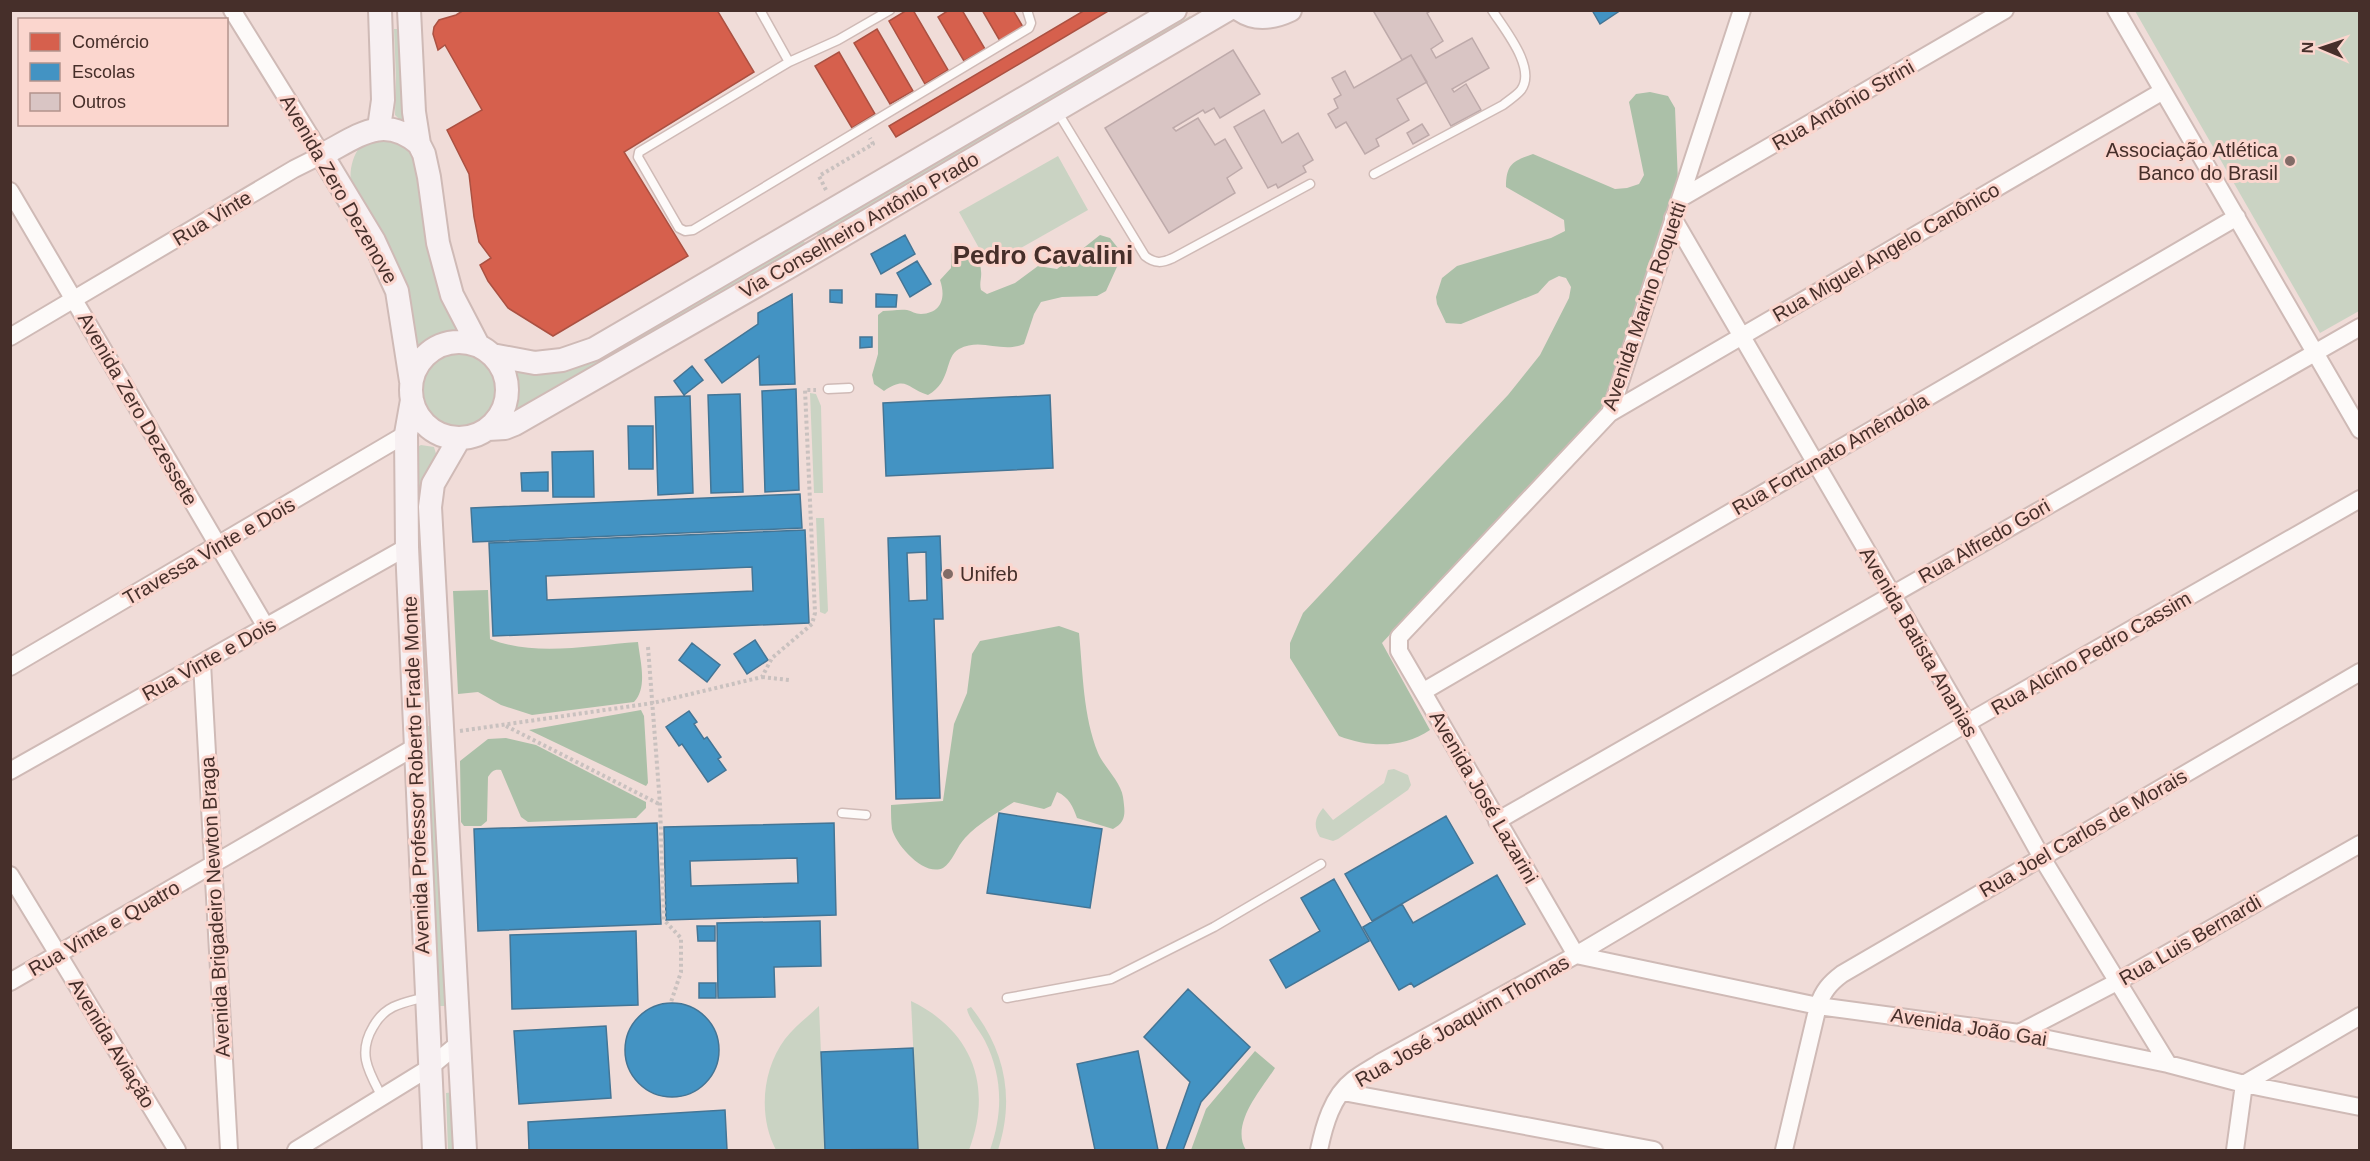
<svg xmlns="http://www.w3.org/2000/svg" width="2370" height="1161" font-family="Helvetica,sans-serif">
<rect width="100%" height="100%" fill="#f0dcd8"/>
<path fill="#cad3c3" d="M2135,11h224v300l-39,22z
M1190,16l4,6 -375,216 -4,-7z
M394,29h5l8,92 -8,-2 -4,-4 1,-37z
M386,138l19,6 6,6 47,184c-20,1 -30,5 -43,20l-63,-162c-3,-18 -2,-32 9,-47z
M1058,156l30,54 -99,56 -30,-54z
M802,238l4,7 -291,170c4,-18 6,-33 -2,-49l37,6 36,-7z
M419 392a39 39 0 1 1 78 0a39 39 0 1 1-78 0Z
M810,393l6,1 5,12 2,87h-9z
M421,445l13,2 3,10 -4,244 -8,1 -11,-247 3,-8z
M816,518h8l4,93 -3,3 -5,-2z
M426,726h8l12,280h-8z
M1394,769l14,6 3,10 -3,5 -70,49 -5,2 -13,-4c-7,-11 -5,-19 3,-29l10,12 51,-37 4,-13z
M911,1001c62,30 82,86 58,149h-83l32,-1z
M819,1006l6,144h-49c-18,-34 -14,-80 9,-111 10,-13 23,-22 34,-33z
M971,1007c34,43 44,91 27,143h-8c13,-37 13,-73 -5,-109 -5,-10 -16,-22 -18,-32z
M454,1092l2,58h-8l-2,-57z"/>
<path fill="#abc0a8" d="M1650,92l18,4 7,12 3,74 -77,227 -219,234 48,87c-27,18 -60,18 -91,6l-49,-78v-15l13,-30 205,-218 32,-40 29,-57 2,-11 -5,-9 -7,-2 -10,5 -11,12 -77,31 -15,-1 -9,-19 -1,-7 6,-19 15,-12 94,-28 14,-7 -1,-11 -58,-33c0,-23 7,-26 27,-33l82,35 12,-1 12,-4 5,-9 -15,-73 7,-8z
M1100,235l10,3 8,10 3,10 -15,33 -9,5 -35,1 -21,5 -7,12 -10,30c-23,10 -42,-7 -65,5 -15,8 -7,33 -31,46 -21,-6 -21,-20 -44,-4l-10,-7 -2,-9 6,-21v-39l5,-4c7,0 16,-2 24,-1 5,1 8,4 14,4 21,-1 25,-17 19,-34l11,-12v-14l3,-5c12,0 27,8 27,22 1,7 -2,12 0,19l6,4 28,-11 23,-17 19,3z
M488,590l2,49c45,18 101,6 148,3 2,19 10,45 -4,60l-102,13 -31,-10 -23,-13 -20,2 -5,-103z
M1059,626l20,7c4,40 4,83 19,120 6,14 23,29 25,44 2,15 4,25 -10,32l-36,-11c-4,-11 -8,-21 -20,-26l-6,14 -7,3 -30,-7c-17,11 -35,21 -49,36 -8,8 -13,25 -22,30 -19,9 -47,-23 -51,-39 -1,-8 -1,-16 -1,-24l52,-4 11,-77 13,-31 5,-39 8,-13z
M641,710l3,6 4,67 -2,3 -117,-56z
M506,738l30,7 110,57v6l-10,10 -108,4 -7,-5 -20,-47c-7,-1 -9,1 -13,7l-1,44 -6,5h-17l-3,-4 -1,-61 28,-22z
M1255,1051l20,17c-14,22 -45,56 -29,82h-55l15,-41z"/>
<path fill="#d6604d" stroke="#ab5142" stroke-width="1.5" d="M464,10h253l37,62 -130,80 64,104 -135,80 -45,-28 -20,-27 -8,-16 11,-7 -12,-16 -5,-25 -5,-43 -22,-44 35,-20 -37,-65 -7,5 -5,-16 1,-7 5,-7 17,-5z
M907,10h6l35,60 -23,14 -36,-63z
M949,10h13l23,39 -21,12 -26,-44z
M982,10h31l10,17 -23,14z
M1085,10h25l-214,127 -7,-11z
M877,29l36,62 -23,13 -36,-61z
M839,52l36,62 -23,14 -37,-62z"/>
<path fill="#4393c3" stroke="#447595" stroke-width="1.5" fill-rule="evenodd" d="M1592,10h29l-21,14z
M905,235l10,19 -34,20 -10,-20z
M917,261l14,23 -21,13 -13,-24z
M830,290h12v13l-12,-1z
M792,294l3,90 -35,1 -1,-29 -37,27 -17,-23 53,-36v-11z
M876,294l21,1 -1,12h-20z
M860,337h12v10l-12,1z
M692,366l11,14 -19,15 -10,-14z
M796,389l3,101 -34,2 -3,-101z
M740,394l3,98 -32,1 -3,-98z
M1050,395l3,73 -167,8 -3,-73z
M690,396l3,97 -35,2 -3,-98z
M628,426h25v43h-24z
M593,451l1,46h-41l-1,-45z
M548,472v19h-26l-1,-18z
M800,494l2,34 -329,14 -2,-34z
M805,530l4,93 -316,13 -4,-93zM752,567l1,24 -206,9 -1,-24z
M940,536l3,83h-9l6,179 -44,1 -8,-261zM926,552l1,48 -18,1 -2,-48z
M755,640l13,20 -21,14 -13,-20z
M692,643l28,22 -13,17 -28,-22z
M689,711l8,11 -3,2 10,15 3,-2 14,20 -3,2 8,11 -18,12 -26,-38 -3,2 -13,-19z
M999,813l103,16 -12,79 -103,-15z
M1446,816l27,47 -101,58 -27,-47z
M657,823l4,101 -183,7 -4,-102z
M834,823l2,92 -170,5 -2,-93zM797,858l1,25 -107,3 -1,-25z
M1497,875l28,49 -111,63 -3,-4 -12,7 -36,-63 39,-23 11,19z
M1334,879l35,62 -83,47 -16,-28 50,-29 -19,-33z
M820,921l1,45 -47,1 1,30 -57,1 -1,-75z
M697,926h18v15h-17z
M636,931l2,74 -126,4 -2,-74z
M699,983h17v15h-17z
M1188,989l62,58 -49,55 -18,48h-17l24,-68 -46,-45z
M625 1050a47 47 0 1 1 94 0a47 47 0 1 1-94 0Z
M606,1026l5,72 -92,6 -5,-73z
M913,1048l5,101 -93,1 -4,-98z
M1138,1051l20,99h-63l-18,-86z
M725,1110l2,40h-198l-1,-28z"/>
<path fill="#d9c5c4" stroke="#beaaaa" stroke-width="1.5" d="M1376,10h56l-5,3 16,28 -12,8 5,9 36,-20 17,30 -37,21 2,3 12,-8 15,26 -30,16 -40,-71 -9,5 -28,-48z
M1233,50l27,44 -40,24 -6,-10 -9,5 -2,-3 -30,18 3,3 22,-13 17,27 10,-6 17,29 -15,10 8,15 -66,40 -64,-105z
M1411,55l16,27 -30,17 12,21 -33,19 3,7 -14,8 -19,-32 -10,6 -8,-14 10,-6 -4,-9 7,-4 -9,-17 13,-7 9,17z
M1264,110l18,33 16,-10 15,27 -10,6 3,6 -28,16 -2,-4 -8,4 -34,-61z
M1422,124l7,11 -16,9 -6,-11z"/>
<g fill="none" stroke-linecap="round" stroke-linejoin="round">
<g stroke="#cfbab6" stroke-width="11">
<path id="service" d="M760,10l29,52
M890,10l-52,30 -49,22 -150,90 -1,5 41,71 6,3 8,-1 336,-202 2,-5 -4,-13
M1057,111l88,145c10,8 17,7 28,2l137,-74
M1374,174l129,-69c6,-5 13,-9 18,-15 16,-22 -17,-61 -29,-80
M828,389l21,-1
M842,813l24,2
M1007,998l104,-19 103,-52 107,-63
M382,1097c-13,-25 -25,-43 -9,-70 5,-9 12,-16 20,-20 10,-5 22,-7 32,-10"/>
</g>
<g stroke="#cfbab6" stroke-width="20">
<path id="minor" d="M2116,10l244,420
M10,191l256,436
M1681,198l324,-188
M1673,218l294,505 75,135 126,206
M10,337l284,-168 28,-14 -90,-145
M1610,413l553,-322
M202,663l27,487
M10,667l396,-233
M1424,691l813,-474
M10,771l397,-224
M1497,821l863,-494
M10,875l167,275
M1576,955l-177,-304v-14l211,-224 132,-403
M1576,955l242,51 201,27 149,31 76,20 116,23
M10,982l405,-235
M2019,1033l98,-51 243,-138
M1343,1092l311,58
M296,1150l133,-82 29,-24
M1319,1150c5,-24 13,-54 34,-70 9,-7 19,-12 28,-18l195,-107 391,-232 393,-224
M1784,1150l34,-144c5,-15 12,-23 24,-32l518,-302
M2235,1150l9,-66 116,-68"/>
</g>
<g stroke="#cfbab6" stroke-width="26">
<path id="secondary" d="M409,10l5,102 5,32 5,10 5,23 9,66 14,52 26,50
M1240,10c16,11 33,8 50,0
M379,128l4,-28 -3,-90
M411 390a48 48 0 1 1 96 0a48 48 0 1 1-96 0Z
M492,355l43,8 27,-3 32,-11 581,-339
M411,381l-14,-90 -23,-50 -52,-86c35,-18 61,-42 97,-11
M412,400l-6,34 1,113 27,603
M488,429l17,-1 10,-4 272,-156 440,-258
M459,439l-26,45 -3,23 35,643"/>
</g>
<path stroke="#c9c1bf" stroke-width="4" stroke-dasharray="3 3" stroke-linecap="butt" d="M826,190l-7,-14 54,-32 -3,-6
M648,647l12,157 4,116 17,18v34l-10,30
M762,677l27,3
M506,726l153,78
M460,731l193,-28 109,-26 10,-19 40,-34 3,-11 -10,-223h11"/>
<use href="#service" stroke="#fdfaf9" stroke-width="8"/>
<use href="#minor" stroke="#fdfaf9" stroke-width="16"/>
<use href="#secondary" stroke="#f7f0f2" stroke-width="22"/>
</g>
<g fill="#826c67" stroke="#fbd6ce" stroke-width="2">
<circle cx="2290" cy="161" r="6"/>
<circle cx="948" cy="574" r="6"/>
</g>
<g text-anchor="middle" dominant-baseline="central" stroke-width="6" stroke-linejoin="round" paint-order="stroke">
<g font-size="20" fill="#462f2a" stroke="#fbd6ce">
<text transform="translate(1843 105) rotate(-30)">Rua Antônio Strini</text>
<text transform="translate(339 189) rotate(60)">Avenida Zero Dezenove</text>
<text transform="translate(212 218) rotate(-31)">Rua Vinte</text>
<text transform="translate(859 225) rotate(-30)">Via Conselheiro Antônio Prado</text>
<text transform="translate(1886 252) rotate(-30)">Rua Miguel Angelo Canônico</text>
<text transform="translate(1644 306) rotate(-71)">Avenida Marino Roquetti</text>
<text transform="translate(138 409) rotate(60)">Avenida Zero Dezessete</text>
<text transform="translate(1830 454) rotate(-30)">Rua Fortunato Amêndola</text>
<text transform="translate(1984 541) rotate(-30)">Rua Alfredo Gori</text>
<text transform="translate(209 551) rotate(-30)">Travessa Vinte e Dois</text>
<text transform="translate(1919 642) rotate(60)">Avenida Batista Ananias</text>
<text transform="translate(2091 653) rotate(-30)">Rua Alcino Pedro Cassim</text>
<text transform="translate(209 659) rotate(-29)">Rua Vinte e Dois</text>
<text transform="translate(416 775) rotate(-92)">Avenida Professor Roberto Frade Monte</text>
<text transform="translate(1484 797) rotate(60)">Avenida José Lazarini</text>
<text transform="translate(2083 833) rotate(-30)">Rua Joel Carlos de Morais</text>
<text transform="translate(215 907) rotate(-93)">Avenida Brigadeiro Newton Braga</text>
<text transform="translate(104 928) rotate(-30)">Rua Vinte e Quatro</text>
<text transform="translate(2190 940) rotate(-30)">Rua Luis Bernardi</text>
<text transform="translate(1462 1021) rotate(-30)">Rua José Joaquim Thomas</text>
<text transform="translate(1969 1027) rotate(9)">Avenida João Gai</text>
<text transform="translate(112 1043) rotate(59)">Avenida Aviação</text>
</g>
<g font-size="20" fill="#462f2a" stroke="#fbd6ce" text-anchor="end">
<text x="2278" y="150">Associação Atlética<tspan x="2278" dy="23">Banco do Brasil</tspan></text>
<text x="960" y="574" text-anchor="start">Unifeb</text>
</g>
<g font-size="26" font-weight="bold" fill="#462f2a" stroke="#fbd6ce">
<text x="1043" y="255">Pedro Cavalini</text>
</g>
</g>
<rect width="2370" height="1161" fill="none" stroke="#462f2a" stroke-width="24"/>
<rect x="18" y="18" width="210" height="108" fill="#fbd6ce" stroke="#b3938c" stroke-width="1.5"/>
<rect x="30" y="33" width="30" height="18" fill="#d6604d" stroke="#b3938c" stroke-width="1.5"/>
<text x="72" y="48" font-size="18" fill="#462f2a">Comércio</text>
<rect x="30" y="63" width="30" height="18" fill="#4393c3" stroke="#b3938c" stroke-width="1.5"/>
<text x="72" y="78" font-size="18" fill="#462f2a">Escolas</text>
<rect x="30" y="93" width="30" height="18" fill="#d9c5c4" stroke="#b3938c" stroke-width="1.5"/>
<text x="72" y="108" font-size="18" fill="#462f2a">Outros</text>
<g transform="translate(2322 48) rotate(272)" stroke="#fbd6ce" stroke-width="4.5" paint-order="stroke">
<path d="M0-4.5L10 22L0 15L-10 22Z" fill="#462f2a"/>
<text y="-9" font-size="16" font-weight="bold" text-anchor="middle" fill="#462f2a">N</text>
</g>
</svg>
